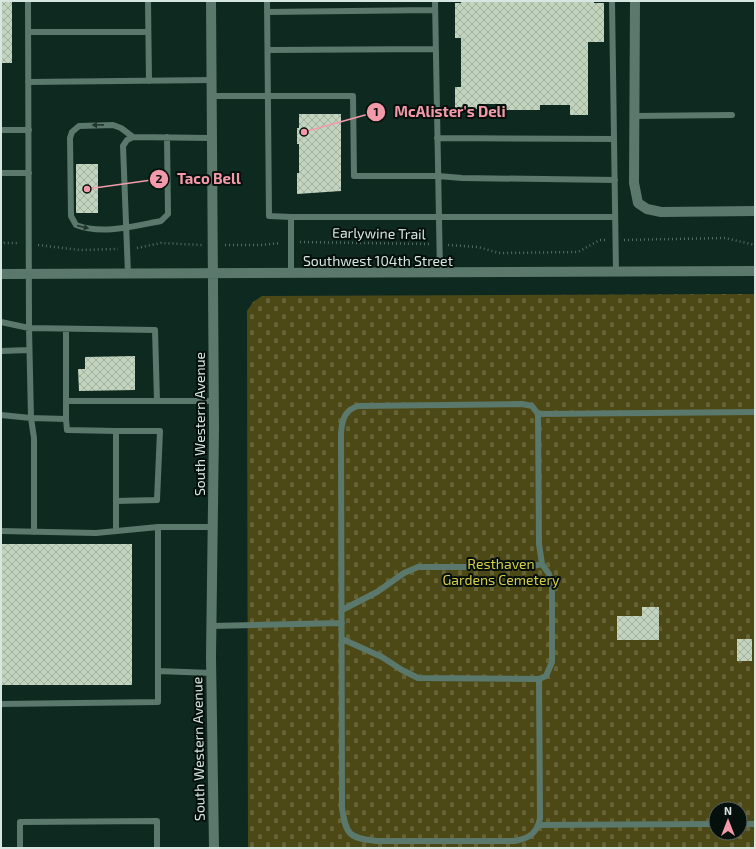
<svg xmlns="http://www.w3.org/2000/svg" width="756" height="849" font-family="'Exo 2',sans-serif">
<defs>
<pattern id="cemetery-stones" width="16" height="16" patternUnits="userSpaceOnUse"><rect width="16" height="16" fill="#4c4916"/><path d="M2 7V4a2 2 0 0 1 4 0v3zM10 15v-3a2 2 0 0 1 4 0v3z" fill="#656338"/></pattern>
<pattern id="building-cross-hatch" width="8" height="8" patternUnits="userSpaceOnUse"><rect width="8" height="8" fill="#c3d4be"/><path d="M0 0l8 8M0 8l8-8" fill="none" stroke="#a2b09f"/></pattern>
</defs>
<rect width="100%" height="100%" fill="#0e2920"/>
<path fill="url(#cemetery-stones)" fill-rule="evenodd" d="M755,294v554h-507l-1,-537 6,-9 9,-6zM716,809h24v24h-24z"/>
<path fill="url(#building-cross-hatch)" d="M1,1h11v62h-11z
M461,1h133v2h10v39h-16v73h-18v-10h-30v5h-34v-6h-27v5l-24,1v-23h6v-49h-6v-35h6z
M299,114h42v77l-44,3v-21h2v-29h-2v-16h2z
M76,164h22v49h-22z
M135,356v34l-56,1 -1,-22h7v-12z
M1,544h131v141h-131z
M642,607h17v33h-42v-24h25z
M737,639h15v22h-15z"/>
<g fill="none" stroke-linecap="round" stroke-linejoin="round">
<path stroke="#556c64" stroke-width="2.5" stroke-dasharray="1 3" stroke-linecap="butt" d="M624,240l101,-2 30,7
M300,242l129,2
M38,245l42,5 38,-1
M225,245h35l21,-2
M448,245l30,2 21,6 79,-1 22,-12h5
M1,246l3,-3h15
M137,248l24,-5 41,2"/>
<path stroke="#5b786d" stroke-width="6" d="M148,1l1,80
M267,1l2,215 22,1v57
M435,1l5,272
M612,1l2,138
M267,12l168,-2
M28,32h120
M268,50l167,-1
M28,82l184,-2
M212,96h141l1,80h84l24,2 153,2
M634,116l98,-1
M1,130h28
M133,137l-12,-9 -8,-3 -34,1 -7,6 -2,6 1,78 5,9c26,10 58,1 85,-4l7,-7 -1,-77
M437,138l177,1 2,133
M1,173h28
M291,217h324
M128,274l-5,-128 4,-6 6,-3 79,1
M1,322l28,6 126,2 2,71h57
M1,351l28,-1
M66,401v-72
M538,414l217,-2
M1,415l30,3 -2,-90 -1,-327
M66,419l1,11 49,1
M116,501l41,-1 3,-69h-44v100
M1,531l95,2 62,-6h54
M34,532v-94l-3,-20 35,1v-18h91
M342,610l35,-18 27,-19 14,-6h111l13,-3
M211,626l131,-3
M342,639l40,18 20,13 16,8 121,1 7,-3 6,-14v-78l-3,-10 -7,-10 -3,-20 -1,-130 -6,-8 -10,-2 -164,2c-13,4 -16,13 -17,27l1,375c4,27 7,30 34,33h139c15,-3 22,-8 25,-23l-1,-139
M158,671l53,2
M1,704l157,-2v-175
M740,824h15
M539,825l177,-1
M20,848v-26l137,-1v27"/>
<path stroke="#5b786d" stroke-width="10" d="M635,1l-1,182 4,20 9,6 14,3 94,-1"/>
<path stroke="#5b786d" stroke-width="10" d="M211,1l3,428 -3,228 3,191
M1,274l754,-3"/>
</g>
<defs><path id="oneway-solid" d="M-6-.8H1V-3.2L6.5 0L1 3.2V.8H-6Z"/></defs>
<g fill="#23342d">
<use href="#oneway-solid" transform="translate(98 125) rotate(179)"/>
<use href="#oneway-solid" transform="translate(83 227) rotate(14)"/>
</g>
<g text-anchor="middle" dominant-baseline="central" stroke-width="4" stroke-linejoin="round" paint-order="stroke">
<g font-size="14" fill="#d7e6e0" stroke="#050f0b">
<text transform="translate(379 233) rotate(1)">Earlywine Trail</text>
<text x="378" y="260">Southwest 104th Street</text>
<text transform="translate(199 424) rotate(-90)">South Western Avenue</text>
<text transform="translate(198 749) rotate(-91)">South Western Avenue</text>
</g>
<g font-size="14" fill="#d7ce47" stroke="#050f0b">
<text x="501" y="563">Resthaven<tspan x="501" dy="16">Gardens Cemetery</tspan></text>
</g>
</g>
<path fill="none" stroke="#f39aaa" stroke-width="1.5" d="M304 132L376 112M87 189L159 179"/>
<g fill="#f39aaa" stroke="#050f0b" stroke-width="1.5">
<circle cx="304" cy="132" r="4"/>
<circle cx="87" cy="189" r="4"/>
<circle cx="376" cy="112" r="10"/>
<circle cx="159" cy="179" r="10"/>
</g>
<g font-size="12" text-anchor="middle" font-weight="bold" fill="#111">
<text x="376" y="116">1</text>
<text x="159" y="183">2</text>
</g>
<g font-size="15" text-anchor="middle" font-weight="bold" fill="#f39aaa" stroke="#050f0b" stroke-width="4" stroke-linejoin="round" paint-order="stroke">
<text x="450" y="117">McAlister's Deli</text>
<text x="209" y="184">Taco Bell</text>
</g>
<rect width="756" height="849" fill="none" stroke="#d7e6e0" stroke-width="4"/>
<g transform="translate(728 821)"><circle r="19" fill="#050f0b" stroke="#596560"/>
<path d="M0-3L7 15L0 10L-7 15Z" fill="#f39aaa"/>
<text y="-6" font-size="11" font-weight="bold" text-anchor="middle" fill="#d7e6e0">N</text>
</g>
</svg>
